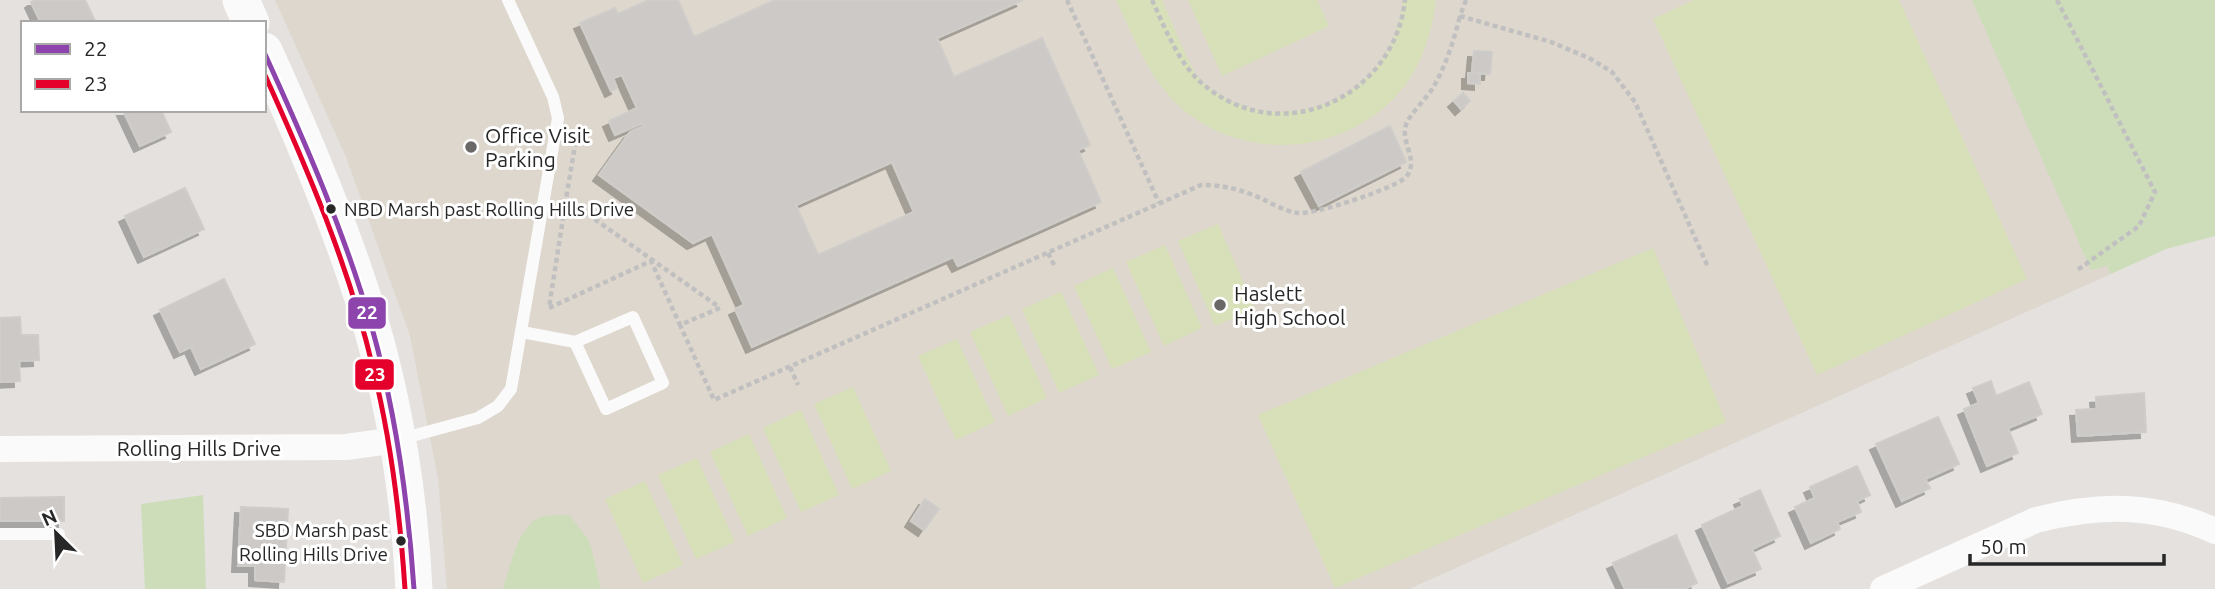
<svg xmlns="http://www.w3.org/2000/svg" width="2215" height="589" font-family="Ubuntu,sans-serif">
<defs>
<filter id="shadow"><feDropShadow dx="-6" dy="6" stdDeviation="0" flood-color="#0004"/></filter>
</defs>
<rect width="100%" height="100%" fill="#e4e1de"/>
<path fill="#ded7cd" d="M275,0h1713l123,274 -702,315h-962l-9,-111 -28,-142 -64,-179z"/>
<path fill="#cdddba" d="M1972,0h243v236l-49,13 -55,25 -4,-8 -16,4z
M203,495l3,94h-61l-4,-85z
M569,515l19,24 3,7 10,43h-98c7,-21 15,-64 38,-72 8,-3 20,-1 28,-2z"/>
<path fill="#d7e0b8" d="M1116,0h46c8,17 29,72 40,82 56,51 149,34 186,-31 9,-16 12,-33 15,-51h33c-4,32 -13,63 -34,89 -52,64 -151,75 -216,23 -35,-28 -51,-72 -70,-112z
M1188,0h129l12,26 -107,50z
M1694,0h205l128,279 -210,96 -164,-356z
M1218,224l37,85 -40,17 -37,-85z
M1165,245l37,83 -38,18 -38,-84z
M1653,248l73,174 -391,166 -77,-173z
M1113,268l38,84 -39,17 -38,-83z
M1061,292l38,83 -40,18 -37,-84z
M1009,315l38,83 -39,18 -38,-84z
M957,339l38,83 -39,18 -38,-84z
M853,387l38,84 -39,18 -38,-85z
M801,410l38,85 -38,17 -38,-84z
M749,434l38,84 -39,18 -38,-84z
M697,458l38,84 -39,17 -38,-84z
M645,481l38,84 -40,18 -38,-84z"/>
<path fill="#ccc9c7" stroke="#cfcdca" stroke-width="2" fill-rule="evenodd" filter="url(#shadow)" d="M34,0h51l11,23h-55l-10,-21z
M649,0h29l16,37 81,-37h248l-86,38 17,39 88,-39 48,107 -12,5 23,52 -143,64 -5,-9 -201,90 -17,-38 9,-4 -32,-71 -19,9 -94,-68 31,-43 14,-6 -1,-3 -28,12 -6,-14 28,-13 -15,-33 -9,3 4,10 -6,3 -31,-68 35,-15 3,6zM892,162l22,50 -96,43 -22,-50z
M1474,51l18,1 -2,22 -18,-2z
M1468,73h12v11l-12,-1z
M1463,93l7,8 -9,8 -7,-8z
M123,110h38l10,22 -31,14z
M1390,126l16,36 -87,44 -18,-34z
M185,188l19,41 -60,28 -19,-41z
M224,279l31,65 -54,25 -10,-22 -11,5 -20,-42z
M20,317l1,18h17l1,25 -20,1 1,20 -20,1v-64z
M1991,381l5,15 33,-14 13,32 -34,14 10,25 -31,13 -23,-57 15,-6 -6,-15z
M2144,393l2,39 -68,4 -2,-26 21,-1 -1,-12z
M1938,417l21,47 -34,15 5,9 -28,13 -26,-57z
M1857,466l13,29 -13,6 4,11 -24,10 3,7 -29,14 -16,-36 20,-9 -5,-11z
M1760,490l20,46 -28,13 9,20 -33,14 -26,-58 41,-19 -3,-7z
M64,497v24h-64v-23z
M925,499l14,10 -15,21 -13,-9z
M241,507l47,2 -4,73 -29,-2v-14h-17z
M1676,535l21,48 -13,6h-59l-12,-26z"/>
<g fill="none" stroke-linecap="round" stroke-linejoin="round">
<path stroke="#c1c0c0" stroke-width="4.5" stroke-dasharray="5 3.5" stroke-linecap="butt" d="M1067,0l92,203
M1152,0c15,32 28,68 57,89 78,59 186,5 196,-89
M1466,0l-6,16 91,26 38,16 23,14 23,30 73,165
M2057,0l98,192 -16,34 -63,45
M577,133l-11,66 153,108
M566,199l-17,109 102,-47 29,64
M1048,253l7,14
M720,308l-40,17 34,75 487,-215c18,0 35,3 52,10 14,5 29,16 45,18 15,2 100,-25 109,-37 12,-17 -7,-34 -1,-51 2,-9 22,-28 28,-39 12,-21 20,-46 26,-70
M790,367l8,18"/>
<path stroke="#fbfafa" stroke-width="12" d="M522,332l53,10 31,67 57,-26 -30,-66 -58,25
M401,439l77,-21 20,-12 13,-17 47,-271 -5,-21 -45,-97
M0,534h59"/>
<path stroke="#fbfafa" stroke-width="26" d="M0,449l346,-2 51,-7
M1883,589l153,-69c63,-16 119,-17 179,11"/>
<path stroke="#fbfafa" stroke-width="37" d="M241,0l10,23
M264,51c36,79 70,159 97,241 31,95 48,197 53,297"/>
<g stroke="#fff" stroke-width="10">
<path id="bus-1" d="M264,52c41,90 81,181 108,276 24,85 36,173 42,261"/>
</g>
<g stroke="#fff" stroke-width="10">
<path id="bus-2" d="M264,73c43,95 85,193 109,295 18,72 27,146 32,221"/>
</g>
<use href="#bus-1" stroke="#8e44ad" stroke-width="5"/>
<use href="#bus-2" stroke="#e4002b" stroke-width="5"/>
</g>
<g fill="#696867" stroke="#fff" stroke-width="2.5">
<circle cx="471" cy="147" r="7"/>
<circle cx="1220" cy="305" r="7"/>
</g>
<g fill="#272727" stroke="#fff" stroke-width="2.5">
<circle cx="331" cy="209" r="6"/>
<circle cx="401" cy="541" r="6"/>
</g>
<g text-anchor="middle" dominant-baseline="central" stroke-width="6" stroke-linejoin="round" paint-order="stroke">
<g font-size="19" fill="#272727" stroke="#fff" text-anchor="start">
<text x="344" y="209">NBD Marsh past Rolling Hills Drive</text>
<text x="388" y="530" text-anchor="end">SBD Marsh past<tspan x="388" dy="24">Rolling Hills Drive</tspan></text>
</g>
<g font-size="21" fill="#272727" stroke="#fff" text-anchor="start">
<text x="485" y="135">Office Visit<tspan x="485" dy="24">Parking</tspan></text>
<text x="1234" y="293">Haslett<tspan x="1234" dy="24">High School</tspan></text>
</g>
<g font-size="21" fill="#272727" stroke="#fff">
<text x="199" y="448">Rolling Hills Drive</text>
</g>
</g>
<g stroke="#fff" stroke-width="2.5">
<rect x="347" y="296" width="40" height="34" rx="7" fill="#8e44ad"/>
<rect x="354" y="358" width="41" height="33" rx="7" fill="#e4002b"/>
</g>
<g font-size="19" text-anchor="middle" font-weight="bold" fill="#fff">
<text x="367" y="319">22</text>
<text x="375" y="381">23</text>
</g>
<rect x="21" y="21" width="245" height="91" fill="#ffffff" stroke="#a9a9a9" stroke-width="2"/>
<rect x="35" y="44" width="35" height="10" fill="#8e44ad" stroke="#a9a9a9" stroke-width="2"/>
<text x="84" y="56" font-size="21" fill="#272727">22</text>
<rect x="35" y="79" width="35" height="10" fill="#e4002b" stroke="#a9a9a9" stroke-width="2"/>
<text x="84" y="91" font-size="21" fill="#272727">23</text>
<g transform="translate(56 533) rotate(336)" stroke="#ffffff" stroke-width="5" paint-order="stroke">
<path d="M0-5L12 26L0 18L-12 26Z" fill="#272727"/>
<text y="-10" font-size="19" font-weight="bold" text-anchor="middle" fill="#272727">N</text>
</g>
<path d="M1970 554v10h194v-10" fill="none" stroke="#272727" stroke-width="3.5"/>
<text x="1980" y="554" font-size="21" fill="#272727" stroke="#ffffff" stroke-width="5" paint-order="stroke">50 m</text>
</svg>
